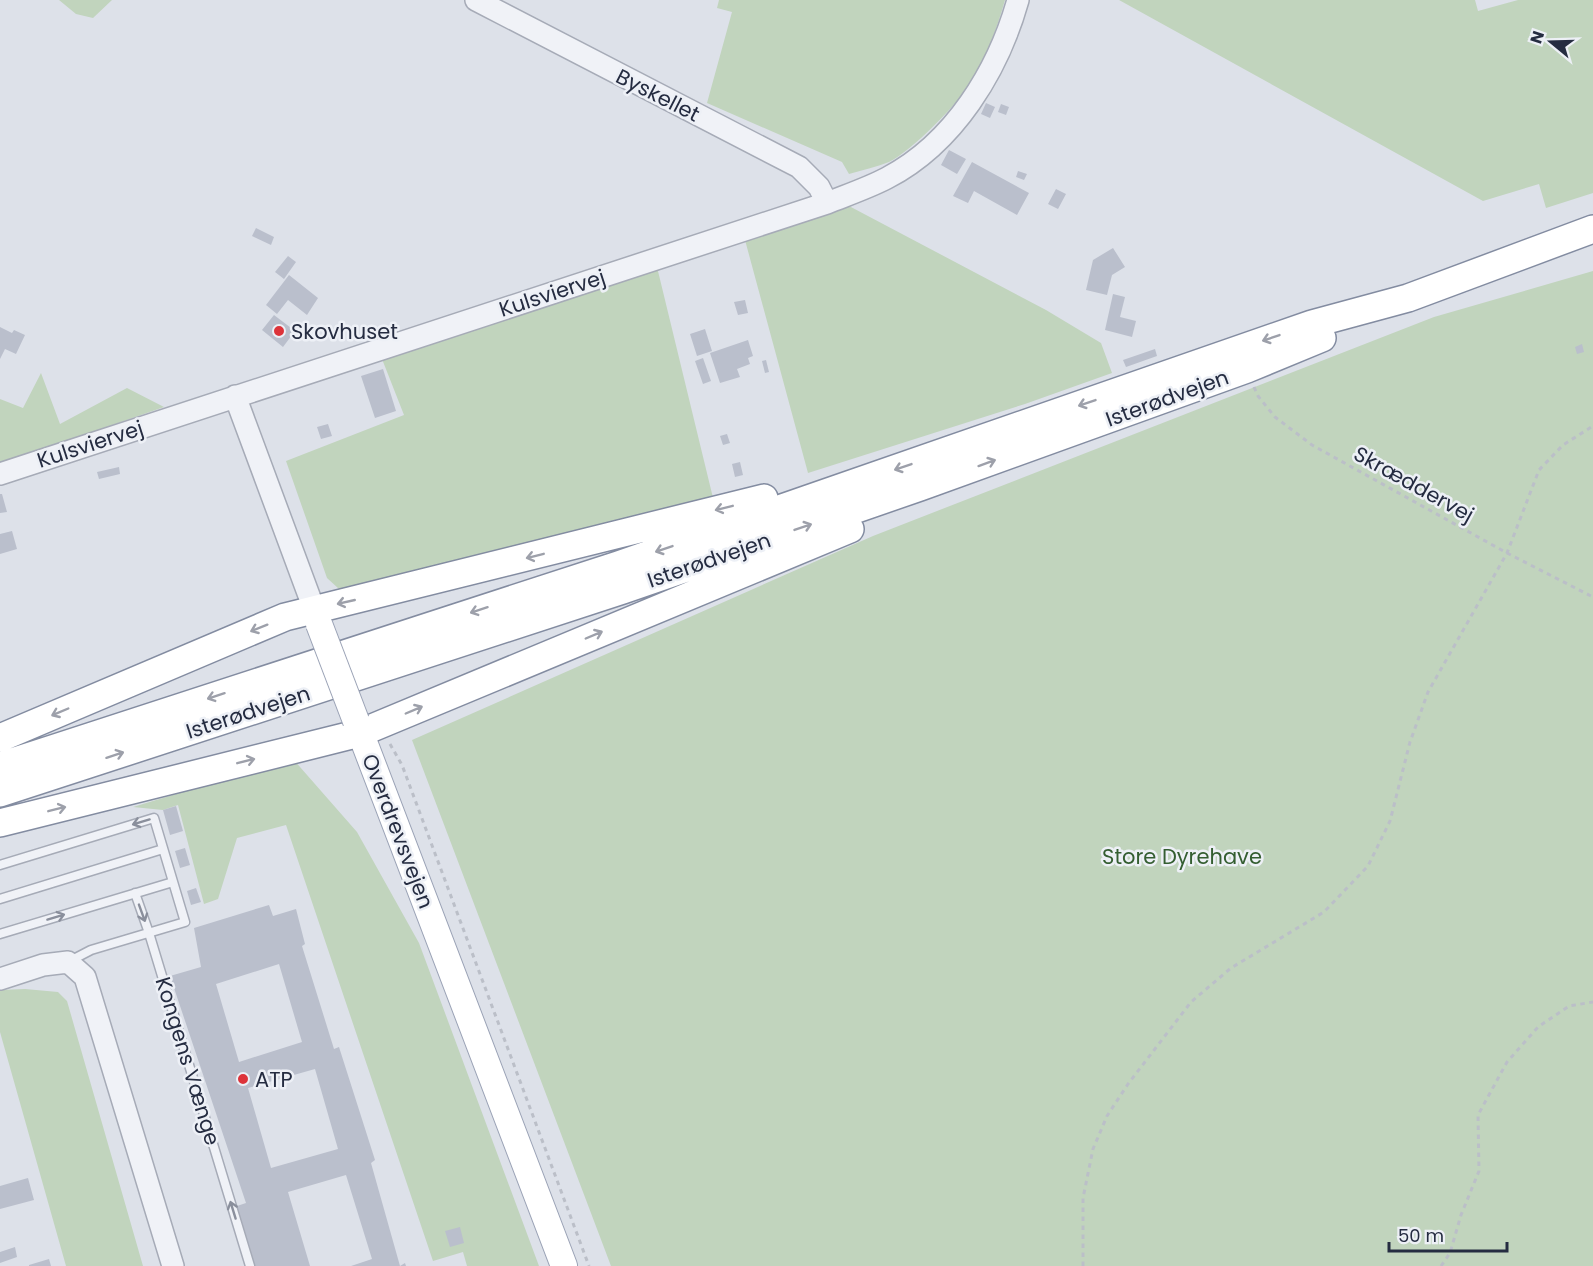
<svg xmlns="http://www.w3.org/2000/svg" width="1593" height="1266" font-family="Poppins,sans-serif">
<rect width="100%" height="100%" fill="#dde1e9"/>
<path fill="#c1d4bd" d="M59,0h53l-19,18 -17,-4z
M719,0h286c-7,25 -19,59 -33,82 -14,21 -60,69 -83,80 -13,5 -27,8 -40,12l-7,-12 -135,-59 25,-91 -15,-4z
M1119,0h356l3,11 40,-11h75v193l-47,15 -7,-24 -56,17z
M849,206l197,104 55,33 11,30 -87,31 -217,69 -63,-233z
M657,267l57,235 -366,87h-9l-12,-11 -41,-117 118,-46 -22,-56z
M1593,271v995h-982l-199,-526 461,-204 561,-219z
M41,373l19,51 67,-36 37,19 -164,57v-65l23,9z
M293,759l64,73 62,111 120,323h-72l-4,-14 -30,9 -147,-436 -49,13 -19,61 -14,5 -26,-99 -15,5 -30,-3z
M25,989l33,3 9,9 76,265h-77l-66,-234v-42z"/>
<path fill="#babfcc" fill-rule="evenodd" d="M986,103l9,4 -5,11 -9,-4z
M1001,104l8,3 -3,8 -8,-3z
M949,150l17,9 -9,15 -16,-9z
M972,162l57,31 -12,22 -43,-24 -6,12 -15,-7z
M1018,171l9,3 -3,6 -8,-3z
M1056,189l10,5 -8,15 -10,-5z
M256,228l18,9 -3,8 -19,-9z
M1113,248l12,19 -13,8 -5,20 -21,-5 7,-30z
M288,256l8,6 -12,17 -9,-7z
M289,275l29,23 -11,17 -19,-15 -11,14 -11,-9z
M1113,294l12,3 -5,20 16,4 -4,16 -27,-7z
M745,300l3,13 -10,2 -4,-13z
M274,315l21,16 -12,16 -21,-17z
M0,327l12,6 2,-3 11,5 -9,19 -11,-5 -5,10z
M705,329l7,22 -15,5 -7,-22z
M748,340l5,16 -5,2 2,6 -13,5 3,8 -20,6 -10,-30z
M1582,344l2,8 -7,2 -2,-7z
M1155,349l2,7 -31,11 -3,-7z
M703,358l8,23 -8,3 -8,-23z
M766,360l3,12 -4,1 -3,-12z
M383,369l13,42 -21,7 -14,-42z
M328,424l4,12 -11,3 -4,-12z
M727,434l3,9 -7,2 -3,-9z
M740,462l3,13 -8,2 -3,-13z
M119,467l1,7 -21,5 -2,-7z
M0,494h2l5,18 -7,1z
M12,531l5,18 -17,5v-20z
M176,806l7,25 -13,4 -7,-25z
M185,848l5,17 -10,3 -5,-17z
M196,888l5,14 -10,3 -4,-14z
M269,905l4,11 23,-7 9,35 -3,2 32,103 5,-2 36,113 -4,3 29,103 5,-3 1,3h-55l21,-7 -26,-84 -58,17 22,74h-59l-17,-59 12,-4 -76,-227 31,-9 -7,-39zM279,964l23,78 -63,20 -23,-78zM315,1069l23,80 -67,19 -23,-80z
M28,1178l6,22 -34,9v-23z
M460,1227l4,16 -14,4 -5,-16z
M15,1247l2,10 -17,6v-11z
M49,1259l2,7h-22v-1z"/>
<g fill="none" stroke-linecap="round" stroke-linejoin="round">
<g stroke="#a6abb7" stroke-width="11">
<path id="service" d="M0,865l154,-47 31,104 -94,28 -23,12
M135,893l14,40 101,333
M0,899l163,-50
M0,934l173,-52"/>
</g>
<g stroke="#a6abb7" stroke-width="24">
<path id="tertiary" d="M476,0l323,167 20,20 8,16
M235,396l79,213
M0,474l827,-271c20,-8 41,-15 60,-25 67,-35 111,-107 131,-178
M0,979l43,-14 25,-3 17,15 88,289"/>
</g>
<g stroke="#9ba3b6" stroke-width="28">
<path id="primary" d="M356,721l208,545"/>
</g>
<g stroke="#838ca1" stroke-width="30">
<path id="trunk" d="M0,738l285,-121 479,-119
M0,766l618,-201 694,-241 96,-26 185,-69
M0,793l623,-203 297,-103 327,-118 75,-31
M0,823l360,-90 490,-204"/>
</g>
<path stroke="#bbbfc8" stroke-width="3" stroke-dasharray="4.5 4.5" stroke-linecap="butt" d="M1254,387l4,9 17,21 37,28 195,108 86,44
M390,744l12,21 187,501
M1083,1266v-68l10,-49 14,-33 21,-32 63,-82 40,-34 93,-56 44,-46 22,-45 20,-79 18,-50 79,-139 32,-83 24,-25 30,-19
M1441,1266l9,-13 11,-38 18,-44 -1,-56 29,-53 31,-35 31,-21 24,-4"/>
<use href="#service" stroke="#f0f2f7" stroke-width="8"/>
<use href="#tertiary" stroke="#f0f2f7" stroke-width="21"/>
<use href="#primary" stroke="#fff" stroke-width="26"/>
<use href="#trunk" stroke="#fff" stroke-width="27"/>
<g stroke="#9ba3b6" stroke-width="28" stroke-linecap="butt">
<path id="primary-bridge" d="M319,624l37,97"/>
</g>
<use href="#primary-bridge" stroke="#fff" stroke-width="26"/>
</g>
<defs><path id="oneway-shaft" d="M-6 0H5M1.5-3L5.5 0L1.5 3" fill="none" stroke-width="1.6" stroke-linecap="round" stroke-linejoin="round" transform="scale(1.5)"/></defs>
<g stroke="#9da0aa">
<use href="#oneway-shaft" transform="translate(1271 338) rotate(161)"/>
<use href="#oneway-shaft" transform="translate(1087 403) rotate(161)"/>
<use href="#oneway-shaft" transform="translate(987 463) rotate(-20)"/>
<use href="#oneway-shaft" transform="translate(903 467) rotate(161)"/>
<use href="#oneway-shaft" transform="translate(724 508) rotate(166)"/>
<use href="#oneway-shaft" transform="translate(803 527) rotate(-19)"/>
<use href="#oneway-shaft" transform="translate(664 549) rotate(161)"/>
<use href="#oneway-shaft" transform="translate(535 556) rotate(166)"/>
<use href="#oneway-shaft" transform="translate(346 602) rotate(167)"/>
<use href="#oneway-shaft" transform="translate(479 610) rotate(162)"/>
<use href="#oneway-shaft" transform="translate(259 628) rotate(158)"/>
<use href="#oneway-shaft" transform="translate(594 635) rotate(-23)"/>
<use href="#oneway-shaft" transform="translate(216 696) rotate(162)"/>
<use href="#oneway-shaft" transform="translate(414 710) rotate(-23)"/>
<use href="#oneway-shaft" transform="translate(60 712) rotate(157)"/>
<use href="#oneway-shaft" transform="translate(115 755) rotate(-18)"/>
<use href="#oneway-shaft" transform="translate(246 761) rotate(-14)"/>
<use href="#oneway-shaft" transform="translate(57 809) rotate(-14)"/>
</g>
<g stroke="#8a8f9c">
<use href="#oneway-shaft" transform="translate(141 822) rotate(163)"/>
<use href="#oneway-shaft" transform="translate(142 913) rotate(70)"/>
<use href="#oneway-shaft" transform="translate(56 917) rotate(-17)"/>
<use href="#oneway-shaft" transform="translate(233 1210) rotate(-107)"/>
</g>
<g fill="#dd333a" stroke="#edf0f6" stroke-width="2">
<circle cx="279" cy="331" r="6"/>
<circle cx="243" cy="1079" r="6"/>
</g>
<g text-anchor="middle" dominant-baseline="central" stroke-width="5" stroke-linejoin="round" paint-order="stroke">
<g font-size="21" fill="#252c41" stroke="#edf0f6">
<text transform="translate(658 95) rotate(27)">Byskellet</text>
<text transform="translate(552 293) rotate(-18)">Kulsviervej</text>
<text transform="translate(1167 398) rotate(-20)">Isterødvejen</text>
<text transform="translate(90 444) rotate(-18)">Kulsviervej</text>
<text transform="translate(1414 484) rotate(29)">Skræddervej</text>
<text transform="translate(709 560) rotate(-19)">Isterødvejen</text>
<text transform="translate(248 712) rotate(-18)">Isterødvejen</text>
<text transform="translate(398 831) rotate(69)">Overdrevsvejen</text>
<text transform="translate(188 1061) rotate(73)">Kongens Vænge</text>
</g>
<g font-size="21" fill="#252c41" stroke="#edf0f6" text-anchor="start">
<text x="291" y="331">Skovhuset</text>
<text x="255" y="1079">ATP</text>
</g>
<g font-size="21" fill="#345e31" stroke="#edf0f6">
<text x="1182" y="856">Store Dyrehave</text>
</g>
</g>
<g transform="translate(1551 42) rotate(289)" stroke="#edf0f6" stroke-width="4.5" paint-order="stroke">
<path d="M0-4.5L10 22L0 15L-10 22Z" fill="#252c41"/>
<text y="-9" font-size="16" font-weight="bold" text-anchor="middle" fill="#252c41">N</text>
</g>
<path d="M1389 1242v9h118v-9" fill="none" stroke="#252c41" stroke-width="3"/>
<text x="1398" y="1242" font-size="18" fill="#252c41" stroke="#edf0f6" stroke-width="4.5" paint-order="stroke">50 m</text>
</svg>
